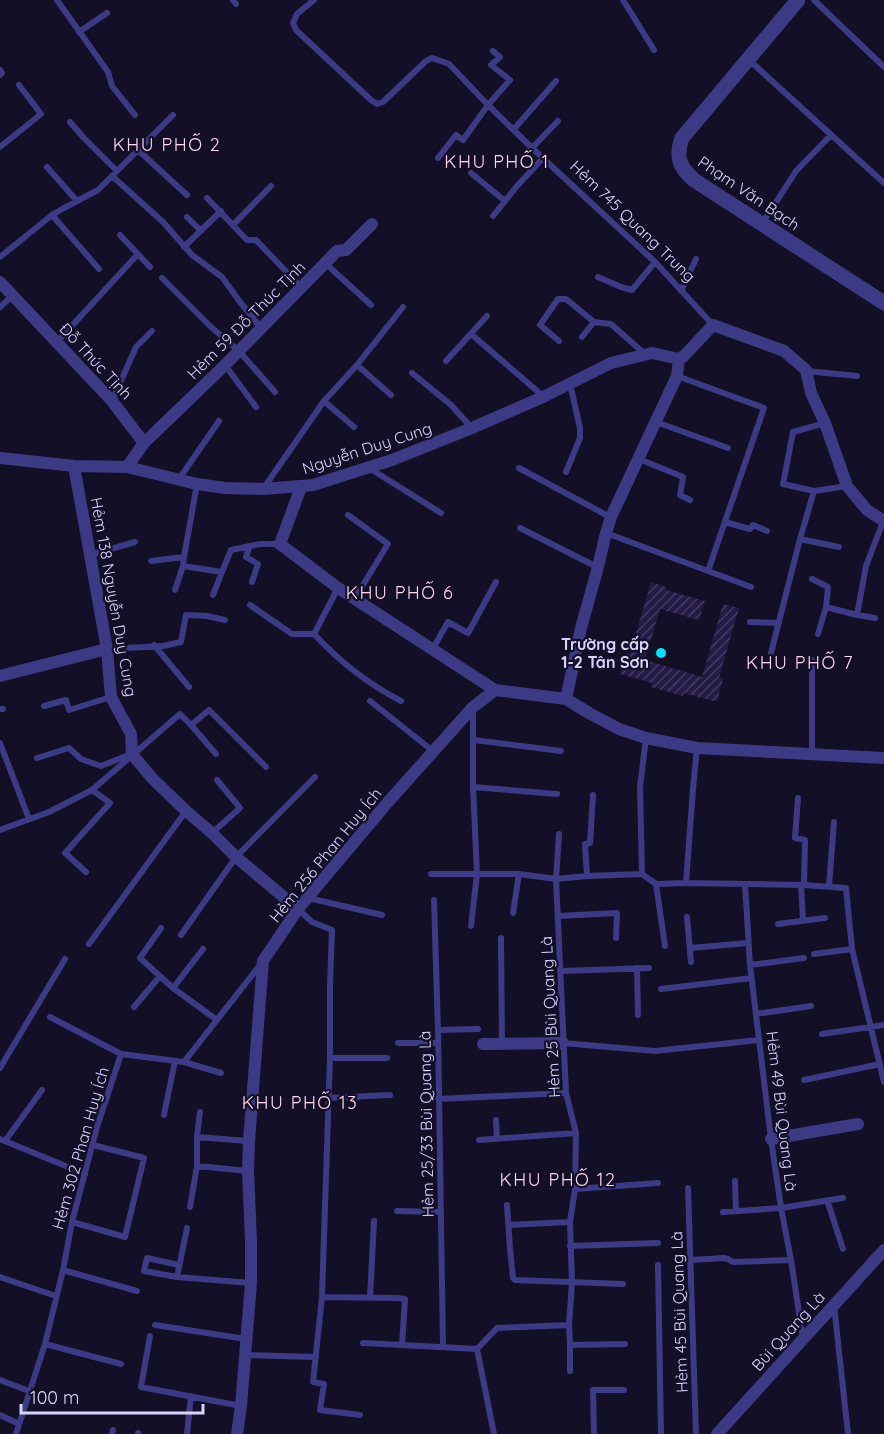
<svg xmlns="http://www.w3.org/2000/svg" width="884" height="1434" font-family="Quicksand,sans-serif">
<defs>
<pattern id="building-hatch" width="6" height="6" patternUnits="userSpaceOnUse" patternTransform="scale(1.5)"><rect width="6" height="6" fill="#241b47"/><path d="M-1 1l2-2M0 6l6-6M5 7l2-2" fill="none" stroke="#433b63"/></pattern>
</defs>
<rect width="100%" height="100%" fill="#130f26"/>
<path fill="url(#building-hatch)" d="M651,582l15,5v3l39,11 -6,19 -39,-11 -15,51 57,17 21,-73 16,4 -20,70 4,1 -6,23 -33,-9 -1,3 -32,-9 1,-4 -32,-9 6,-21 4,1z"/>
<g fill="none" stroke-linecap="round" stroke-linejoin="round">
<path stroke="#3d3a85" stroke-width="6" d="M57,0l51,72 4,14 23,29
M233,0l3,4
M314,0l-17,14 -4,9 3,7 75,70 6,4 6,-2 43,-41 6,-3 17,6 39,41 44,43 123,114 58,63
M623,0l31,50
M814,0l70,67
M79,32l28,-19
M749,60l135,123
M0,70l2,3 -2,2
M70,122l13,15 34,34
M514,129l42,-48
M0,147l41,-33 -22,-29
M532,148l26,-27
M138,150l49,45
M438,158l18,-23 7,5 25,-35 22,-25 -19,-15 9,-8 -7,-6
M47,167l30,34
M471,173l34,28
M112,176l51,46 29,33 30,22 18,25 21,26
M207,198l40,42h9l45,47
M52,215l47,54
M493,216l24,-30 26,-28
M187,217l14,14
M762,224l34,-53 35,-36
M233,225l38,-39
M120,235l30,32
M184,247l37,-36
M0,257l52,-42 12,-7 34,-18 75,-75
M325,263l46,42
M598,277l23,10 11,3 23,-28
M162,278l49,49 27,23 37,42
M681,291l15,-32
M0,307l12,-11
M471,334l72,62
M582,337l12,-15
M559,341l-19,-16 18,-26h8l28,23 17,2 35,31
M57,342l81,-88
M446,361l41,-45
M225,365l31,42
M357,365l34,30
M806,371l51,5
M412,373l39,32 21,23
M677,376l87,32 -56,163
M112,401l24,-54 16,-16
M324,401l30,26
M656,422l72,26
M639,459l44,18 -3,18 10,5
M369,468l72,45
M519,468l91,49
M566,472l14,-34v-10l-10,-44
M179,479l40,-58
M263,489l61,-88 33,-36 46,-58
M814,491l-31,-7 10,-52 32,-9
M348,515l40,29 -33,54
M725,522l25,7 3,-4 14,6
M520,528l77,39
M606,533l145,54
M800,539l39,8
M249,548l-3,9 12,7 -6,18
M90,555l45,-13
M151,561l33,-4
M183,566l39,6 9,-22 29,-6h20
M812,579l16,8 -2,20 -8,27
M175,590l8,-24 1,-9 13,-73
M213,595l9,-23
M250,605l42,29h22c25,27 54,50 87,67
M826,607l31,8 9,-49 18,-47
M857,615l18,3
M750,622l29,1
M314,634l24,-46
M154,645l35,42
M107,649l56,-3 18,-4 5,-27 21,1 18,4
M432,650l16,-28 20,11 28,-51
M771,653l29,-114 14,-48 33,-5
M812,660v94
M370,701l63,50
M44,706l22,-6 3,10 42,-13
M0,709h3
M191,725l25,29
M474,740l87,11
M0,743l29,76
M37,758l32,-10 12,11 20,7 25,-10
M473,787l84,7
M798,798l-3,40 10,2 -1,45
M0,830l49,-18 43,-22 88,-76 11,11 18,-15 57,57
M212,833l28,-25 -23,-28
M559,834l-3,45 10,214 10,40 -1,56 -5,33 2,61 -3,42 1,20 55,-1
M86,872l-21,-19 45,-50 -18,-13
M431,874h88l37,5 31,-3 55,-2 14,10 30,-1 118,2 42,3 6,61 32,133
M642,874l-2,-87 6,-49
M587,876l-2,-32 5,-1 3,-48
M686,883l7,-94 4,-41
M656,884l9,62
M745,884l5,81 21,174 10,69 10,52 12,79
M801,885l2,36
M829,886l5,-64
M308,898l74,17
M434,900l4,130 5,317
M298,909l14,13 20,8 -2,55v73l-8,239
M513,913l6,-39
M558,916l59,-3 -1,25
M687,917l4,45
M778,924l47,-6
M471,926l6,-52 -4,-87v-79
M161,928l-21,30 33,30 44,32
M181,935l55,-78 79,-80
M501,938l1,105
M89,944l97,-133
M690,948l58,-5
M814,954l38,-5
M750,965l54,-7
M637,968l1,47
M561,971l88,-3
M173,988l30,-39
M661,989l91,-11
M134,1007l26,-31
M756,1014l55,-8
M50,1017l71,37
M438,1030l40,-1
M822,1034l62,-9
M398,1043h40
M563,1043l92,8 104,-11
M330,1058h57
M184,1062l37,11
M0,1068l65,-109
M804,1080l76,-16
M329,1098l61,-3
M438,1099l128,-6
M164,1115l11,-54
M496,1120l1,19
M197,1137l51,4
M0,1139l85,35
M479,1140l97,-7
M5,1141l37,-51
M197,1166v-29l3,-25
M735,1181l1,30
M688,1188l8,246
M575,1189l83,-6
M827,1200l16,49
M507,1205l3,43 3,30 2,2 108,4
M190,1207l7,-41 51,5
M397,1211l44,1
M723,1212l58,-4 62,-10
M72,1222l53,15 19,-79 -51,-13
M509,1225l61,-3
M570,1246l88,-3
M691,1260l33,-2 4,1 5,3 58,-2
M179,1265l-32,-7 -3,13 33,6 74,6
M658,1265l3,169
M63,1270l74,21
M0,1277l56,19
M177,1277l10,-49
M370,1298l4,-77
M834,1305l14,129
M155,1325l91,14
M150,1336l-9,51 100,19
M363,1343l114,6
M45,1344l76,20
M570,1345v26
M477,1349l20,-21 72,-3
M477,1349l17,85
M246,1355l70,2
M0,1380l29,11
M0,1415l19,9
M360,1415l-40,-5 4,-26 -11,-2 9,-85 75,1 8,1 -3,46
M16,1434l29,-90 18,-74 9,-48 25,-95 24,-73 63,8 76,-97
M112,1434l1,-4
M138,1434v-1
M187,1434l4,-38
M594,1434l-1,-44h31"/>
<path stroke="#3d3a85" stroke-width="12" d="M0,282l112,119 32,42 -17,24
M144,443l81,-78 112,-114 9,-1 26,-26
M0,458l74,8 53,1 70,17 28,4 38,1 50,-4 79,-25 80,-32 71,-31 68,-34 41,-10 27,6 5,-3 29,-31 71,26 22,19 5,23 14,30 22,63 20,24 17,11
M74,466l33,183 4,48 20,37 1,20 20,24 34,33 26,22 24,24 62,52
M301,487l-21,57 58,44 157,102 71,9 23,14 30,16 27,9 51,10 187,10
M0,676l107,-27
M566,699l15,-71 17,-61 8,-34 5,-16 66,-141 2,-17
M483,1044l80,-1
M771,1139l87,-15
M237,1434l4,-28 10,-123v-43l-3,-69 1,-30 14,-180 35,-52 90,-107 85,-95 22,-17
M717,1434l167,-184"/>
<path stroke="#3d3a85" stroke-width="15" d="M798,0l-116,138c-7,19 -2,30 12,42l190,123"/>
</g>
<circle fill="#00e5ff" stroke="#130f26" stroke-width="2" cx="661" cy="653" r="6"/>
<g text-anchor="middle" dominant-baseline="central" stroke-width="4.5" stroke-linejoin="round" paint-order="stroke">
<g font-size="16" fill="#d9d4ff" stroke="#130f26">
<text transform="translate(749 193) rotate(34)">Phạm Văn Bạch</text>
<text transform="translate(633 221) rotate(44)">Hẻm 745 Quang Trung</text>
<text transform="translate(246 320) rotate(-45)">Hẻm 59 Đỗ Thúc Tịnh</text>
<text transform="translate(96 361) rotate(47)">Đỗ Thúc Tịnh</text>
<text transform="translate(367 448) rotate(-18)">Nguyễn Duy Cung</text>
<text transform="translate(114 597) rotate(80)">Hẻm 138 Nguyễn Duy Cung</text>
<text transform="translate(325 855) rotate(-51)">Hẻm 256 Phan Huy Ích</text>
<text transform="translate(550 1017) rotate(-93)">Hẻm 25 Bùi Quang Là</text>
<text transform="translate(782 1111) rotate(83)">Hẻm 49 Bùi Quang Là</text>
<text transform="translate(426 1124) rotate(-91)">Hẻm 25/33 Bùi Quang Là</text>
<text transform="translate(80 1148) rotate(-74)">Hẻm 302 Phan Huy Ích</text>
<text transform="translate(679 1312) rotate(-92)">Hẻm 45 Bùi Quang Là</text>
<text transform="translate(788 1331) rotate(-48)">Bùi Quang Là</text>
</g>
<g font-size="16" font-weight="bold" fill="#d9d4ff" stroke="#130f26" text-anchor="end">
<text x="649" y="644">Trường cấp<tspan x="649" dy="18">1-2 Tân Sơn</tspan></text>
</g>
<g font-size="18" letter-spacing="1.5" fill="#ffd6f0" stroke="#130f26">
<text x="167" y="144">KHU PHỐ 2</text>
<text x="497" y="161">KHU PHỐ 1</text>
<text x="400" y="592">KHU PHỐ 6</text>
<text x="800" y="662">KHU PHỐ 7</text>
<text x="300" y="1102">KHU PHỐ 13</text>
<text x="558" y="1179">KHU PHỐ 12</text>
</g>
</g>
<path d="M21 1404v9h182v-9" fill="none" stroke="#d9d4ff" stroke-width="3"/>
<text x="30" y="1404" font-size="18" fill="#d9d4ff" stroke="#130f26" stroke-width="4.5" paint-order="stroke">100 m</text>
</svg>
